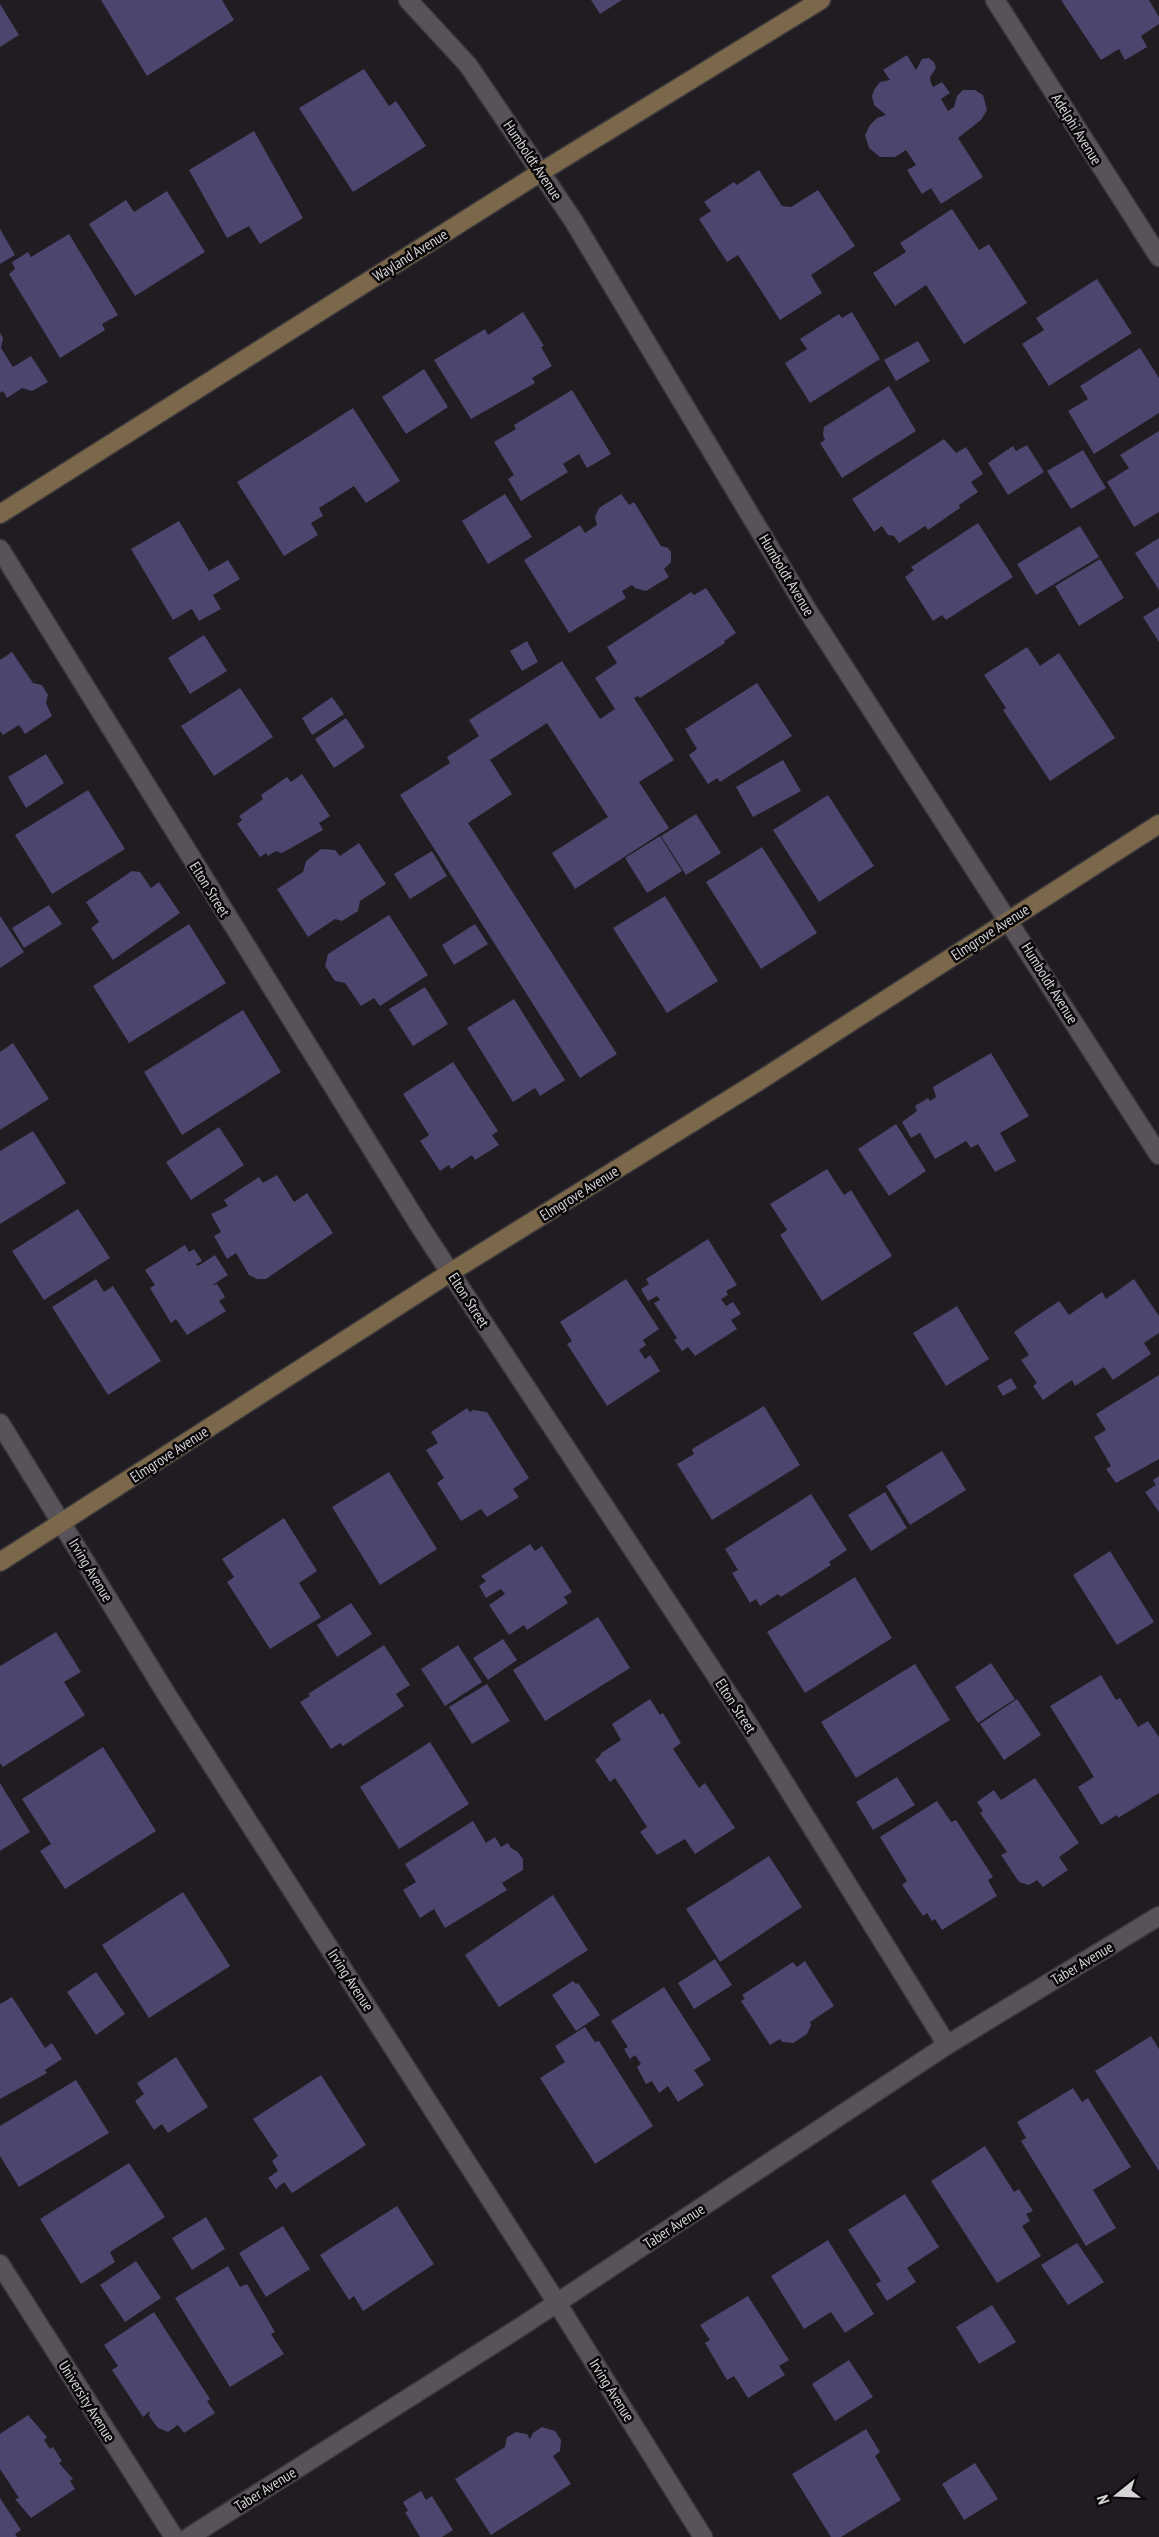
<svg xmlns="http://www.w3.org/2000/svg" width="1159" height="2537" font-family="'PT Sans Narrow',sans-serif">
<rect width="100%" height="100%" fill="#201c21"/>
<path fill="#4c456d" d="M101,0h121l12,20 -87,56z
M591,0h31l-22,14z
M1061,0h88l10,17v7l-18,12 6,11 -22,13 -6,-11 -18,11z
M0,4l19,31 -19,12z
M907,55l9,15 6,-11 7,-1 5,4 2,6 -6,9 1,6 2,4 9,-5 8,11 -9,6 7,12 6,-4 3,-11 6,-6h12l8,5 4,15 -6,10 -23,18 25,39 -42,27 -10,-16 -9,6 -15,-24 9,-5 -10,-15 -11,7h-15l-11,-9 -4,-13 5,-10 7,-7 9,-3 -12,-10 -2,-9 2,-6 6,-8 10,-2 -7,-10z
M364,69l25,37 7,-5 30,45 -73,46 -54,-84z
M254,131l49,87 -43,26 -11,-18 -22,12 -38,-68z
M759,170l23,36 9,1 27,-17 37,56 -44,29 11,18 -42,27 -42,-65 -11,7 -28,-43 12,-8 -7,-9 30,-20 3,3z
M167,191l38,61 -70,44 -46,-72 37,-24 8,12z
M952,209l27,41 10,-6 38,59 -63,41 -38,-59 -31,21 -22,-33 33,-21 -6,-9z
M0,229l15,26 -15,9z
M69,234l49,81 -16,9 3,6 -45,28 -51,-84 6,-5 -3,-7 16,-10 3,5z
M1097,279l35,54 -83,53 -27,-42 22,-14 -8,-12z
M523,312l21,34 -3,1 11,19 -20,12 3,5 -64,36 -37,-59 51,-31 3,6z
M852,312l28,47 -70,44 -25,-40 22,-14 -7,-10 39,-25 3,4z
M0,333l3,5 -2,10 12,19 18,-11 17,26 -16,9 -10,-3 -15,10 -4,-7 -3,2z
M918,341l12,20 -34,20 -12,-21z
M1140,348l19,30v35l-65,41 -26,-43 20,-12 -8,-13z
M424,369l24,38 -42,27 -24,-37z
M889,386l27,45 -74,47 -22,-35 5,-3 -2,-5 1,-8z
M572,390l39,64 -24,14 -8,-14 -16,10 5,8 -47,29 -13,-22 6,-4 -20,-33 22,-13 -2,-4z
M353,408l47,73 -34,22 -12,-17 -35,22 4,8 -12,7 7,12 -34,21 -47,-74z
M1159,431v81l-25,15 -27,-45 22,-14 -9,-13z
M944,439l12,14 10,-6 17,27 -12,8 7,10 -19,13 1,3 -32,22 -3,-4 -26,17 -5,-7 -6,-1 -6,-9 -8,6 -22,-33z
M1027,445l17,27 -36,23 -20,-32 25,-17 3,5z
M1083,450l23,38 -35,21 -24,-38z
M505,494l27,43 -44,27 -26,-43z
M621,494l8,11 5,-3 27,44 7,2 3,4v10l-7,7 5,8 -23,14 -11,-3 -3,-3 -10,6 4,7 -57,35 -45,-73 56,-35 5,8 12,-8 -2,-8 4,-9z
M179,521l30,50 19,-11 12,19 -27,16 8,14 -22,12 -7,-12 -19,11 -42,-71z
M978,523l35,54 -67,43 -4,-5 -9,6 -28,-44 9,-7 -3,-3z
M1080,526l19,31 -63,38 -19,-31z
M1159,538v52l-24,-37z
M1100,559l24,39 -45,28 -24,-40z
M706,588l30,45 -12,8 1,2 -85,55 -2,-2 -4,2 40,62 -35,22 30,46 -94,61 -23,-36 56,-36 -61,-94 -57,37 22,34 -44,29 149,231 -37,24 -180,-283 50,-32 -3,-6 32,-21 -10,-16 93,-59 38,58 15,-10 -20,-31 22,-15 -10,-16 84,-55 3,3z
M1159,607v35l-16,-25z
M204,635l23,36 -37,23 -22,-36z
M527,641l11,21 -16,9 -12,-20z
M1027,647l13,19 19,-13 56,85 -65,43 -47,-71 3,-2 -22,-33z
M12,652l21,31 9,2 6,10 -2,8 6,13 -27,18 -6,-9 -16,10 -3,-4v-71z
M757,683l35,53 -72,46 -3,-4 -9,6 -19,-29 8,-6 -12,-20z
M240,688l33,49 -59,39 -33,-50z
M332,697l12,17 -32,21 -10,-17z
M346,718l19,29 -31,21 -19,-29z
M46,754l18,29 -38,25 -18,-31z
M783,760l18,31 -48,26 -17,-30z
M302,774l28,42 -11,7 4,7 -41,23 -6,-2 -8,5 -2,-3 -6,4 -23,-33 5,-4 -3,-4 24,-17 -2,-4 26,-18 4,5z
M88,790l37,59 -73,45 -37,-59z
M828,795l46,71 -55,36 -46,-72z
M696,814l25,39 -35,22 -25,-39z
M660,836l22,35 -35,22 -22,-35z
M359,843l27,41 -26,17 -2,10 -16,10 -7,-2 -27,18 -31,-48 26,-17 3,-11 15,-12 14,1 5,6z
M762,847l55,86 -56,36 -55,-87z
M432,851l15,25 -37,23 -16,-25z
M132,871l8,1 11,16 8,-6 21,31 -67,47 -22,-32 8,-6 -13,-20z
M665,896l53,85 -51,32 -54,-85z
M49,905l13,19 -38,24 -12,-20z
M389,915l39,60 -48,31 -6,-8 -13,8 -16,-23 -10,-2 -10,-15 3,-12z
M0,916l24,36 -24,16z
M189,924l37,59 -97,60 -36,-57z
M475,924l13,20 -34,21 -12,-20z
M425,987l23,37 -35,22 -24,-37z
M514,999l51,81 -25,16 -5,-8 -22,14 -46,-74z
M243,1010l38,62 -99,63 -38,-63z
M13,1043l36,56 -49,31v-78z
M991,1053l38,63 -29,17 16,28 -21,11 -17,-28 -7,4 -5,-7 -31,18 -15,-26 -9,5 -9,-16 15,-11 -2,-5 13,-8 2,3 6,-4 -3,-10z
M453,1062l45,69 -6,4 7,10 -24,15 -3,-5 -21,14 -2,-4 -9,6 -20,-30 9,-6 -26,-41z
M896,1124l30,47 -37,25 -31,-47z
M219,1127l25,38 -53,35 -25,-38z
M33,1131l33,52 -66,41v-73z
M827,1169l17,26 7,-5 41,66 -70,45 -42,-66 7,-5 -17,-26z
M277,1175l17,27 13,-9 26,40 -67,46h-9l-8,-4 -13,-22 -9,6 -13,-23 7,-4 -10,-18 17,-8 -4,-6 35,-23 4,6z
M78,1209l32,49 -66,42 -32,-49z
M708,1239l29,46 -11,6 2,4 -7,4 5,7 7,-4 8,12 -10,6 6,9 -42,27 -7,-9 -6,4 -8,-11 3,-2 -23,-35 6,-3 -3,-4 -9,5 -7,-12 8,-5 -3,-5z
M185,1245l4,7 5,-3 8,12 -6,3 2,2 17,-11 13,20 -17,11 6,-2 8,13 -6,4 7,10 -39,24 -11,-16 -5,4 -21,-35 5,-3 -10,-15z
M96,1279l8,13 9,-6 48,75 -53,34 -56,-88z
M626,1279l33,50 -16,11 3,5 -7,5 6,9 5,-4 10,16 -53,35 -40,-62 5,-3 -12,-19z
M1134,1279l25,37v17l-15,10 7,11 -38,26 -9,-13 -29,19 -3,-6 -29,20 -10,-14 4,-3 -16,-23 8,-5 -15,-23 45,-31 10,14 33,-23 4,7z
M957,1306l32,53 -43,27 -33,-53z
M1159,1375v84l-43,24 -10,-14 5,-3 -17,-29 12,-7 -10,-16z
M1011,1378l6,10 -14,8 -6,-10z
M764,1406l36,59 -88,55 -35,-56 17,-10 -2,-5z
M467,1408l3,4 3,-2 14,2 42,66 -16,11 6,8 -32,20 -6,-8 -20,12 -24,-38 7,-5 -18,-28 12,-7 -7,-11z
M942,1451l24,39 -56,35 -24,-39z
M389,1472l48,77 -57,36 -48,-78z
M1159,1476v36l-14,-20 11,-7 -3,-5z
M885,1492l22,36 -36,23 -23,-36z
M811,1494l36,56 -18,12 2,3 -50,32 -3,-3 -18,12 -4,-7 -6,4 -18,-30 6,-3 -13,-21z
M284,1518l33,53 -18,12 22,34 -51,32 -43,-67 7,-5 -12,-18z
M530,1544l5,7 7,-5 30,46 -8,5 4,6 -41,27 -3,-5 -15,10 -20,-30 16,-11 -4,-5 -15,9 -7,-12 7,-5 -5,-5z
M1110,1551l44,71 -37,23 -44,-70z
M855,1577l37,61 -87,55 -38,-61z
M351,1603l21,31 -35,23 -20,-32z
M598,1617l32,51 -85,53 -32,-51z
M56,1632l25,40 -17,10 21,33 -82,52 -3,-4v-97z
M503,1639l14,21 -29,20 -15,-22z
M384,1645l26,40 -14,9 8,12 -61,40 -3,-3 -9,6 -31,-47 10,-6 -2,-2z
M458,1645l24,37 -37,24 -24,-37z
M991,1663l24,36 -37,24 -23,-36z
M915,1664l35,56 -94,58 -35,-56z
M1101,1675l15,25 4,-2 18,29 10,-6 11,16v56l-41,25 -1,-3 -16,10 -23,-38 16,-10 -44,-71z
M487,1684l23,37 -38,23 -23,-37z
M650,1699l10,16 3,-2 18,30 -8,6 26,39 6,-5 30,45 -40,26 -10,-15 -28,16 -17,-23 7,-5 -32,-49 -5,4 -15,-22 6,-5 -1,-1 21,-14 -9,-16z
M1017,1699l24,36 -37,25 -24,-36z
M430,1742l39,62 -70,45 -39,-62z
M103,1747l53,84 -91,58 -25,-38 11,-7 -29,-45z
M897,1777l18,28 -42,25 -17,-28z
M1035,1778l44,65 -20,14 9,13 -25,17 -6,-7 -8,5 -10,-3 -18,-27 6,-3 -27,-39 3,-2 -6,-9 17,-12 7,10z
M0,1783l30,49 -30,19z
M937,1801l14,21 5,-2 37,57 -5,3 9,16 -55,34 -7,-11 -3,2 -5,-8 -4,3 -21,-31 5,-4 -27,-44z
M473,1821l13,22 9,-6 6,10 7,-4 3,5 7,4 5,7v11l-21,13 5,7 -62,38 -11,-19 -14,9 -17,-28 13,-8 -11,-18z
M769,1856l33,51 -82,55 -34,-53z
M183,1892l47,74 -81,52 -47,-73z
M553,1895l35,55 -89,57 -34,-52z
M715,1959l17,26 -38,24 -16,-26z
M805,1961l29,45 -24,16 1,3 -4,9 -14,9 -11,-1 -2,-3 -10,6 -29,-44 4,-2 -3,-4 51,-33 4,5z
M96,1972l29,42 -29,21 -29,-43z
M573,1981l3,3 2,-1 22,32 -24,16 -24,-36z
M664,1987l47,73 -17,10 10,15 -26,17 -10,-16 -9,7 -7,-12 -6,3 -9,-17 4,-3 -6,-9 -5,4 -6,-10 4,-2 -17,-26z
M12,1997l33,51 7,-5 10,16 -17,11 2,3 -47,26v-95z
M585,2027l10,15 4,-1 54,85 -58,38 -55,-86 25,-16 -10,-16z
M1151,2036l8,13v122l-64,-100z
M176,2057l32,50 -40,26 -6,-9 -8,6 -19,-29 9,-7 -7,-11z
M321,2075l45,70 -74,48 -8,-11 -8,7 -8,-11 10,-7 -6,-10 6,-5 -25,-37z
M76,2080l33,53 -90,54 -19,-31v-30z
M1073,2088l9,14 6,-4 43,69 -38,23 23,38 -30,18 -65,-105 5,-3 -9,-16z
M985,2146l29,46 5,-3 14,22 -7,3 4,7 -8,5 19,30 -44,27 -66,-102z
M129,2163l36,54 -55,35 5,10 -34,22 -41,-65z
M905,2194l34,53 -32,21 9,14 -29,19 -11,-17 5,-3 -33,-51z
M397,2206l37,58 -71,47 -9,-15 -5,4 -29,-45z
M206,2217l19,32 -33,21 -20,-32z
M283,2226l27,43 -44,28 -27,-44z
M828,2240l46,74 -29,19 -14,-21 -27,17 -33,-53z
M1077,2243l27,39 -36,23 -27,-40z
M136,2261l25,37 -36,24 -25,-37z
M228,2266l12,21 7,-3 28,48 -4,2 13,20 -54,33 -55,-89z
M748,2296l41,64 -10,6 6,9 -37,23 -14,-22 -7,4 -22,-37 5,-3 -10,-15z
M992,2305l24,37 -37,22 -23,-37z
M154,2312l56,87 -3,2 8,12 -31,20 -6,-8 -10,7 -10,-4 -9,-12 1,-5 -7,6 -31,-47 6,-4 -14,-21z
M849,2360l24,37 -38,24 -23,-37z
M28,2415l19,22 -3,3 6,9 3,-2 9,14 -3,2 14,16 -3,2 5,8 -44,29 -16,-19 4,-1 -19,-29v-35z
M542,2427l13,4 6,9 -1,11 -7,5 18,28 -80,51 -36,-56 50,-32 2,-10 9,-5 11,2 3,5 3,-6z
M866,2429l14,23 -5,4 26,44 -60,37h-10l-39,-63z
M975,2463l23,36 -34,21 -22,-36z
M421,2491l5,9 6,-4 21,34 -11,7h-22l-15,-25 3,-1 -5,-9z
M0,2498l21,32 -6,4 2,3h-17z"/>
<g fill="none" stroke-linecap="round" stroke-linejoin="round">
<g stroke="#3b383c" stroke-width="21">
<path id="street" d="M408,0l60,65 105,155 233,388 353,547
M995,0l164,257
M0,549l421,679 327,496 199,321
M0,1423l167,272 390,608 146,234
M0,2264l174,273
M189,2537l333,-211 425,-281 212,-129"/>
</g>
<g stroke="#3b383c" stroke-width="21">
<path id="secondary" d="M0,514l541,-342 280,-172
M0,1562l451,-290 308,-191 400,-257"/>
</g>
<use href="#street" stroke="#575359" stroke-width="18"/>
<use href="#secondary" stroke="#7b6749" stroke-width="18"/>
</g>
<g text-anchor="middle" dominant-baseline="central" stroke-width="5" stroke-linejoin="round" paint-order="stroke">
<g font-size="15" fill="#d5d2d6" stroke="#090709">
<text transform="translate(1077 129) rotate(58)">Adelphi Avenue</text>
<text transform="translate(533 160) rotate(56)">Humboldt Avenue</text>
<text transform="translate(410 255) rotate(-32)">Wayland Avenue</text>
<text transform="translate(787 575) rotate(59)">Humboldt Avenue</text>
<text transform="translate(210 889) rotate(58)">Elton Street</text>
<text transform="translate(990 932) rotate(-33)">Elmgrove Avenue</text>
<text transform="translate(1050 983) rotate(58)">Humboldt Avenue</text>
<text transform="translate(579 1193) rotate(-32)">Elmgrove Avenue</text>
<text transform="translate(469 1300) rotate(57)">Elton Street</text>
<text transform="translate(169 1454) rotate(-33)">Elmgrove Avenue</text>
<text transform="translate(91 1570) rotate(59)">Irving Avenue</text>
<text transform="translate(736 1706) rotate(57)">Elton Street</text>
<text transform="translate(1082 1963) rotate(-31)">Taber Avenue</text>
<text transform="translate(351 1980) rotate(57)">Irving Avenue</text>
<text transform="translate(674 2226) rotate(-33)">Taber Avenue</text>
<text transform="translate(612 2390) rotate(58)">Irving Avenue</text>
<text transform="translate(87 2401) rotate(58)">University Avenue</text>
<text transform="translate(265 2489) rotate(-32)">Taber Avenue</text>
</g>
</g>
<g transform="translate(1117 2495) rotate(252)" stroke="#090709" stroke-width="4.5" paint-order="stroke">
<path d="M0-4.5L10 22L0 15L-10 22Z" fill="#d5d2d6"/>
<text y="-9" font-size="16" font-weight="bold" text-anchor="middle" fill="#d5d2d6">N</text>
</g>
</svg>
